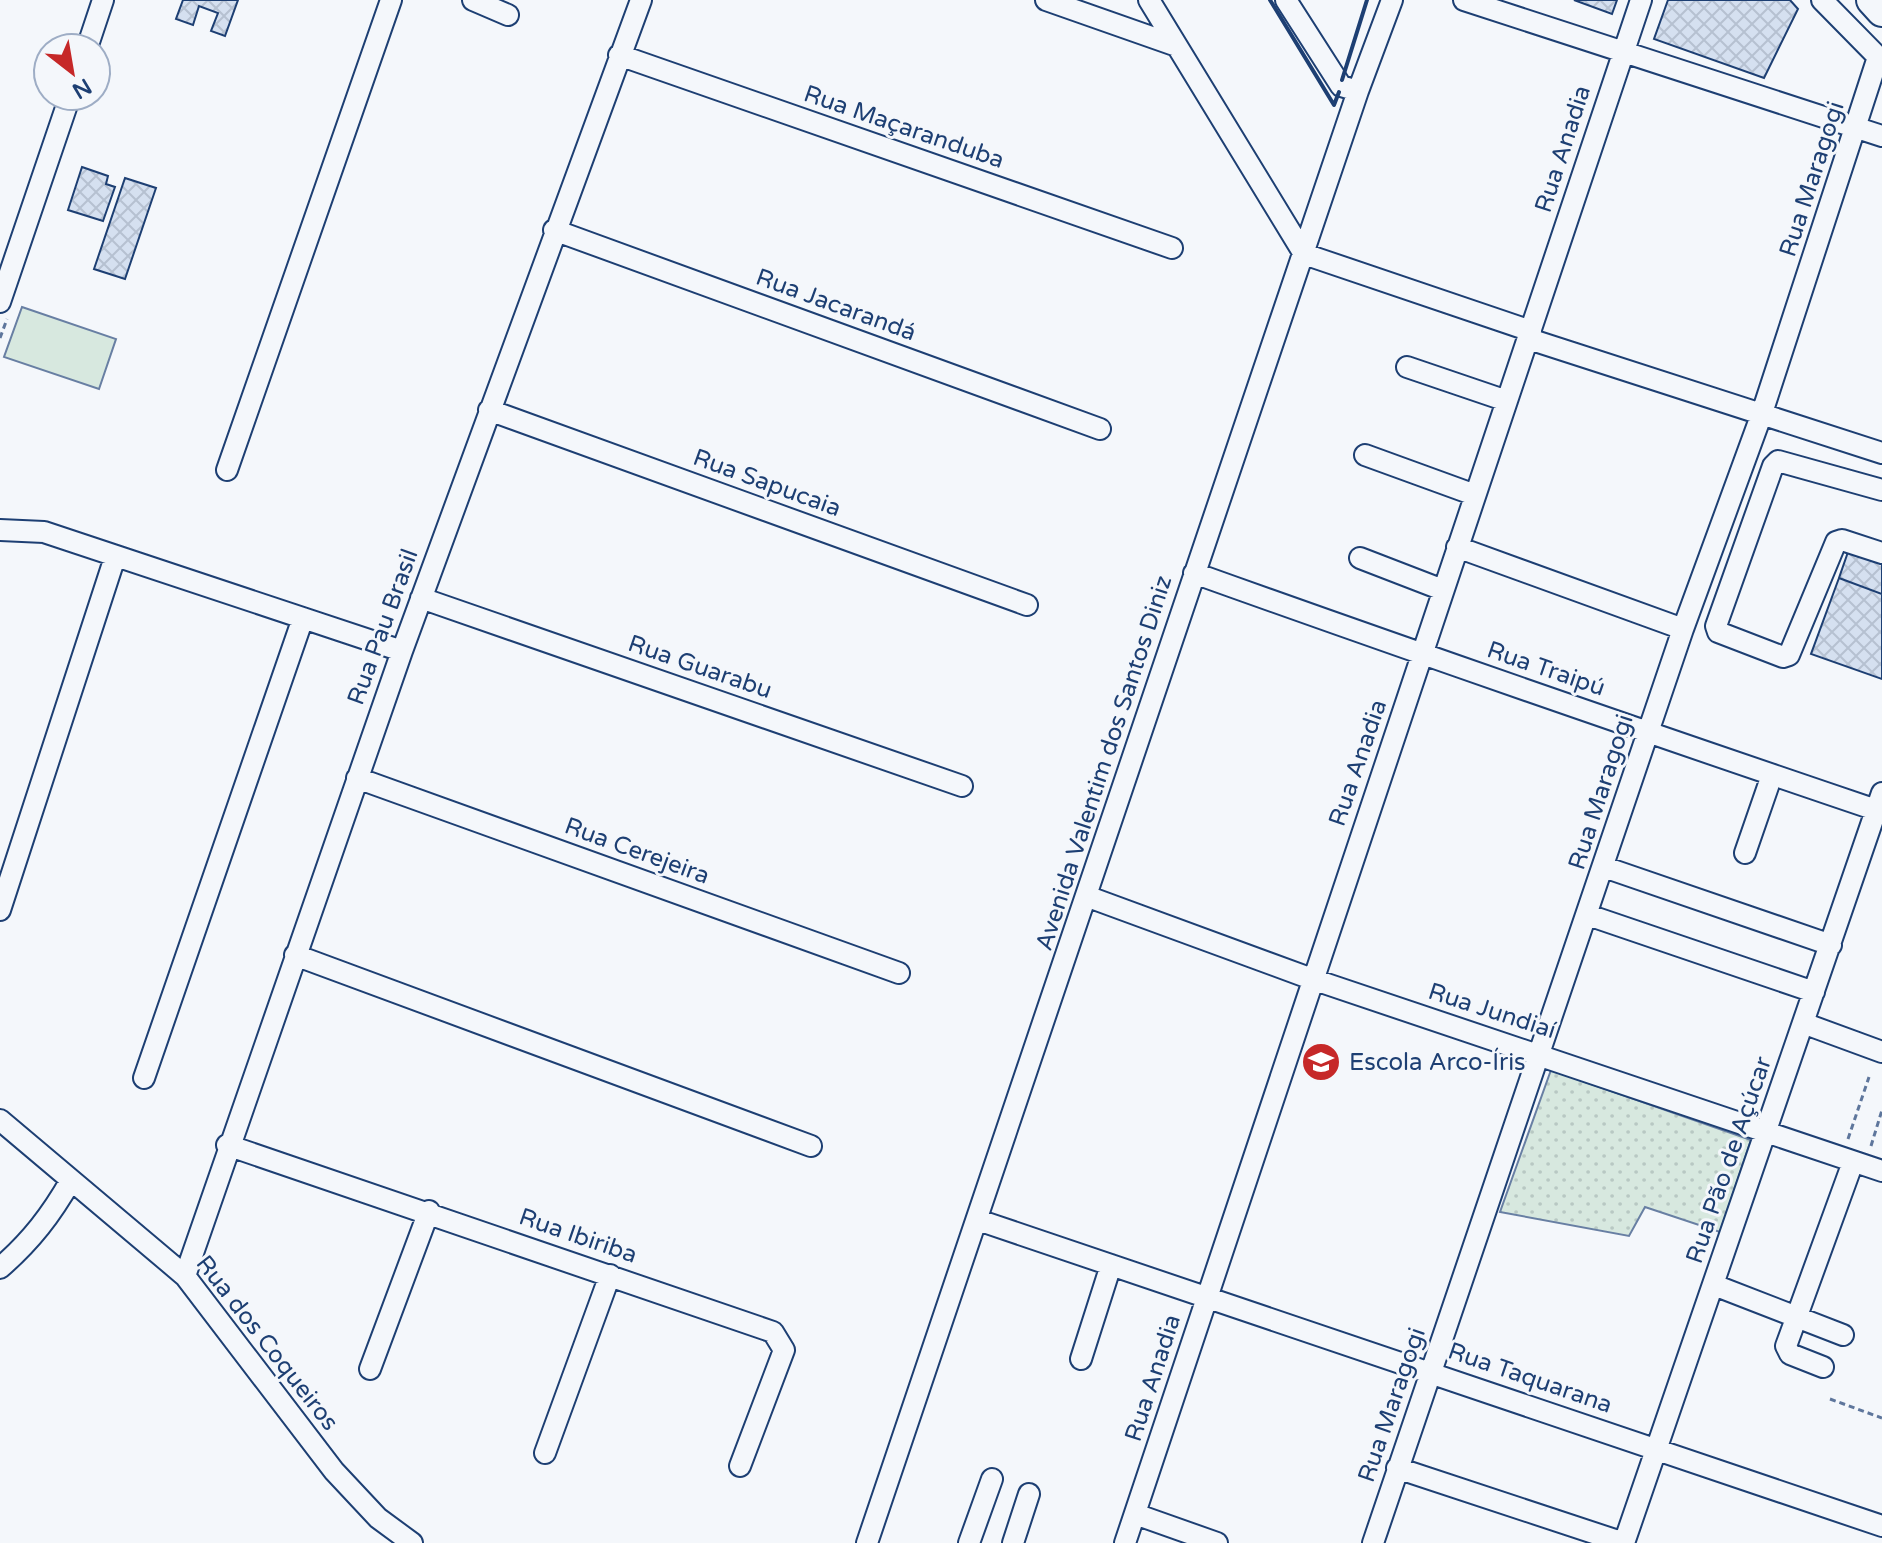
<svg xmlns="http://www.w3.org/2000/svg" width="1882" height="1543" font-family="'Varela Round',sans-serif">
<defs>
<pattern id="green-dots" width="8" height="8" patternUnits="userSpaceOnUse" patternTransform="scale(2)"><rect width="8" height="8" fill="#d7e8df"/><path d="M2 2h.1M6 6h.1" fill="none" stroke="#b8c8c3" stroke-width="1.8" stroke-linecap="round"/></pattern>
<pattern id="building-cross-hatch" width="8" height="8" patternUnits="userSpaceOnUse" patternTransform="scale(2)"><rect width="8" height="8" fill="#d5e0f0"/><path d="M0 0l8 8M0 8l8-8" fill="none" stroke="#b6c1d1"/></pattern>
</defs>
<rect width="100%" height="100%" fill="#f4f7fb"/>
<path fill="url(#green-dots)" stroke="#687fa3" stroke-width="2" d="M1551,1070l200,70 -31,92 -75,-25 -16,29 -129,-24z"/>
<path fill="#d7e8df" stroke="#687fa3" stroke-width="2" d="M22,307l94,32 -17,50 -95,-32z"/>
<path fill="url(#building-cross-hatch)" stroke="#1d3f73" stroke-width="2" d="M183,0h55l-13,36 -14,-5 7,-18 -19,-7 -6,19 -17,-6z
M1574,0h43l-5,14z
M1668,0h122l8,9 -34,69 -110,-39z
M82,167l26,9 -2,8 9,3 -12,34 -35,-11z
M125,178l31,10 -31,91 -31,-10z
M1848,552l34,12v30l-43,-16z
M1839,578l43,16v85l-71,-25z"/>
<g fill="none" stroke-linecap="round" stroke-linejoin="round">
<g stroke="#1d3f73" stroke-width="24">
<path id="minor" d="M473,0l35,15
M1046,0l131,46
M1149,0l155,254 227,77
M1286,0l55,86 17,5
M1464,0l418,136
M1822,0l60,61
M87,48l16,-48
M619,55l553,193
M554,230l546,199
M0,302l70,-206
M1529,339l353,114
M1407,367l100,34
M489,410l538,195
M1365,455l110,40
M227,470l164,-470
M1882,490l-104,-29 -5,5 -57,160 2,6 65,25 6,-2 47,-113 6,-2 40,13
M0,530l44,2 358,119
M1457,547l226,82
M1360,558l83,32
M1194,573c229,82 458,161 688,239
M421,598l541,188
M357,778l542,195
M1745,853l27,-78
M1604,867l227,78
M1086,896l226,83 570,192
M0,910l115,-353
M1588,915l226,77
M295,955l516,191
M1803,1023l79,29
M144,1078l159,-460
M0,1120l185,156 149,195 44,47 34,25
M227,1145l546,187 11,18 -44,116
M978,1220l904,306
M0,1268c31,-27 51,-53 71,-88
M185,1276l217,-625 239,-651
M1714,1285l129,50
M1081,1359l30,-94
M1823,1367l-33,-13 -4,-8 67,-184
M370,1369l59,-158
M545,1453l65,-178
M1397,1468l227,75
M1135,1514l82,29
M867,1543l491,-1452 34,-91
M969,1543l23,-64
M1013,1543l16,-49
M1125,1543l516,-1543
M1373,1543l310,-914 78,-213 117,-359
M1624,1543l258,-750"/>
</g>
<g stroke="#1d3f73" stroke-width="34">
<path id="highway" d="M1872,0l10,11"/>
</g>
<path stroke="#5e769c" stroke-width="3" stroke-dasharray="6 4" stroke-linecap="butt" d="M0,338l7,-19
M1848,1139l21,-62
M1871,1146l11,-36
M1830,1399l52,19"/>
<use href="#minor" stroke="#f4f7fb" stroke-width="20"/>
<use href="#highway" stroke="#f4f7fb" stroke-width="30"/>
<path stroke="#1d3f73" stroke-width="4" d="M1270,0l64,105 5,-13
M1342,80l25,-80"/>
</g>
<defs>
<g id="school-disc" transform="scale(2)"><circle r="9.5" fill="#c62828" stroke="#f4f7fb"/><path d="M0-5L7-2L0 1L-7-2ZM-4 1L0 2.5L4 1V4Q0 6-4 4Z" fill="#fff"/></g>
</defs>
<g fill-rule="evenodd">
<use href="#school-disc" x="1321" y="1062"/>
</g>
<g text-anchor="middle" dominant-baseline="central" stroke-width="6" stroke-linejoin="round" paint-order="stroke">
<g font-size="24" fill="#1d3f73" stroke="#f4f7fb">
<text transform="translate(904 127) rotate(19)">Rua Maçaranduba</text>
<text transform="translate(1563 149) rotate(-72)">Rua Anadia</text>
<text transform="translate(1812 179) rotate(-72)">Rua Maragogi</text>
<text transform="translate(836 305) rotate(20)">Rua Jacarandá</text>
<text transform="translate(767 483) rotate(20)">Rua Sapucaia</text>
<text transform="translate(383 627) rotate(-70)">Rua Pau Brasil</text>
<text transform="translate(700 667) rotate(19)">Rua Guarabu</text>
<text transform="translate(1546 669) rotate(19)">Rua Traipú</text>
<text transform="translate(1104 763) rotate(-72)">Avenida Valentim dos Santos Diniz</text>
<text transform="translate(1358 763) rotate(-71)">Rua Anadia</text>
<text transform="translate(1601 792) rotate(-72)">Rua Maragogi</text>
<text transform="translate(637 851) rotate(20)">Rua Cerejeira</text>
<text transform="translate(1492 1011) rotate(18)">Rua Jundiaí</text>
<text transform="translate(1729 1160) rotate(-71)">Rua Pão de Açúcar</text>
<text transform="translate(578 1236) rotate(19)">Rua Ibiriba</text>
<text transform="translate(267 1343) rotate(52)">Rua dos Coqueiros</text>
<text transform="translate(1153 1378) rotate(-72)">Rua Anadia</text>
<text transform="translate(1530 1378) rotate(19)">Rua Taquarana</text>
<text transform="translate(1392 1405) rotate(-71)">Rua Maragogi</text>
</g>
<g font-size="24" fill="#1d3f73" stroke="#f4f7fb" text-anchor="start">
<text x="1349" y="1062">Escola Arco-Íris</text>
</g>
</g>
<g transform="translate(72 72) rotate(149)"><circle r="38" fill="#f4f7fb" stroke="#9eadc5" stroke-width="2"/>
<path d="M0-6L14 30L0 20L-14 30Z" fill="#c62828"/>
<text y="-12" font-size="22" font-weight="bold" text-anchor="middle" fill="#1d3f73">N</text>
</g>
</svg>
